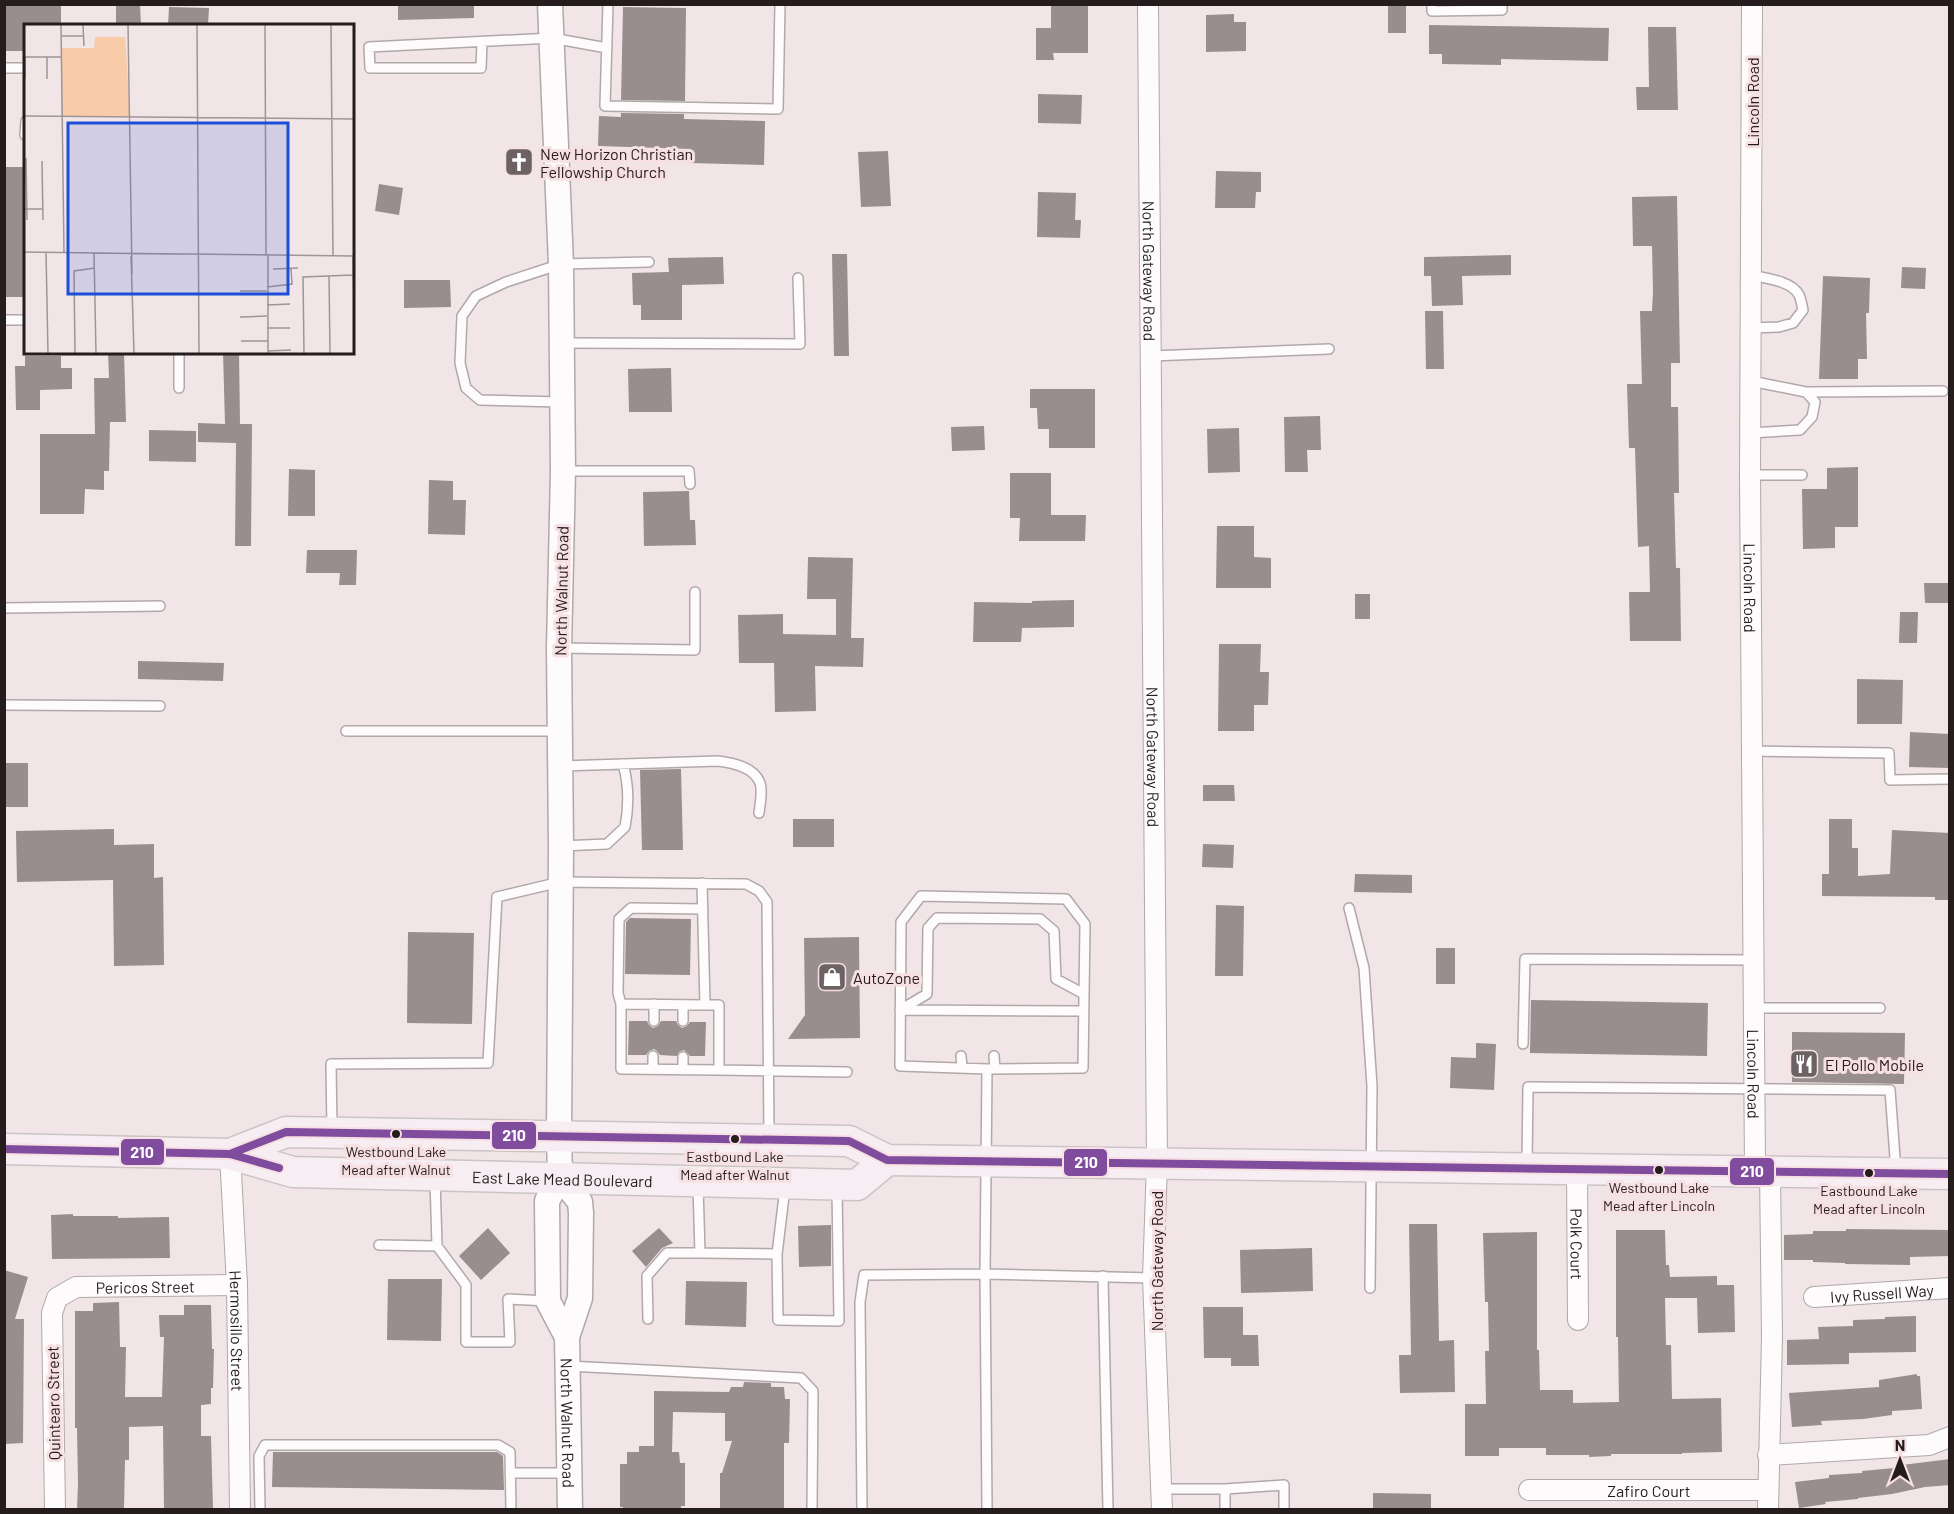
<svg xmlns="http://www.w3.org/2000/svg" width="1954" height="1514" font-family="Barlow,sans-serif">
<rect width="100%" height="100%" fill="#f2e5e7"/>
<path fill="#978e8d" d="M4,4h57v22h-35v25h-22z
M116,4h24l1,22h-25z
M398,4h76v14l-76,2z
M1388,4h18v29h-18z
M1051,5h37v48h-35l1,7h-18v-32h15z
M169,7l40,1 -1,18h-40z
M623,7l63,1 -1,93 -64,-1z
M1234,14v8h12v29l-40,1v-37z
M1429,25l180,3 -1,33 -107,-2v6l-59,-1v-10h-13z
M1648,27h28l2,83h-41l-1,-23h13z
M1038,94l44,1 -1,29 -43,-1z
M621,113l63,1v5l81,2 -1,44 -74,-2 1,-14 -93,-3 1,-30 22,1z
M888,151l3,55 -30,1 -3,-55z
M5,167h21v130h-22z
M1216,171l45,1v20h-5l-1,16h-40z
M379,184l24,4 -4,27 -24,-4z
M1038,192l38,1 -1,27h6l-1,18 -43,-1z
M1677,196l3,167h-9v44h7l1,86h-5l2,75h4l1,73h-51l-1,-49h21l-1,-46 -11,1 -3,-99h-6l-2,-64h15l-2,-73h12l1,-19 -1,-46h-19l-1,-49z
M832,254h15l2,102h-15z
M1511,255v20l-49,1 1,29 -31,1 -1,-30h-7v-19z
M723,257l1,27 -42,1v35h-41v-15h-8l-1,-32 37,-1 -1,-14z
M1902,267l24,1 -1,21 -24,-1z
M1823,276l47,2 -1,35h-3l1,46h-9v20h-39z
M404,280h46l1,27 -47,1z
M1425,311h18l1,58h-18z
M108,352h16l2,70h-16l-1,49h-5v19l-19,-1 -1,25h-44v-80h55l-1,-56h15z
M223,352h16l1,72h12l-1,122h-16l1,-103 -38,-1v-19l27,1z
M25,356h36v12h11v21l-32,1v20h-24l-1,-44h10z
M671,368l1,44h-43l-1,-43z
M1030,389h65v59h-46v-19h-11l-1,-21h-7z
M1320,416l1,34h-14l1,22h-23l-1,-55z
M984,426l1,24 -33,1 -1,-24z
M1239,428l1,44 -32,1 -1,-44z
M149,430l47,1v31l-47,-1z
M1858,467v60h-23v21l-32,1 -1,-60h25v-21z
M289,469l26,1v46h-27z
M1010,473h41v42h35l-1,26h-66l1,-23h-10z
M429,480l24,1v19h13l-1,35 -37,-1z
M689,491l1,29h5l1,25 -52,1 -1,-54z
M1217,526h37v31l17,1v30h-55z
M307,550h50l-1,35h-17l1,-12h-34z
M808,557l45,1 -2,80h13l-1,29 -48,-1 1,45 -41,1 -1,-49h-35l-1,-48 45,-1v20l53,1v-36h-29z
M1924,583h26v20h-25z
M1355,594h15v25h-15z
M1074,600v27l-52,1 -1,14h-48l1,-40 58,1v-2z
M1900,612h18l-1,31h-18z
M1219,644h42l-1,28h9l-1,33h-14v26h-36z
M138,661l86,2 -1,18 -85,-2z
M1857,679l46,1 -1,44h-45z
M1910,732l40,2v34l-41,-1z
M4,763h24v44h-24z
M681,769l2,81h-41l-2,-80z
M1203,785h31l1,16h-32z
M793,819h41v28h-41z
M1829,819h23v29h6v28l32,-2 2,-44 58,3v67h-15v-3l-113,-1v-22h7z
M114,829v16l40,-1v34l9,-1 1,88 -50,1 -1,-86 -96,2 -1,-51z
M1203,844l31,1 -1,23 -31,-1z
M1355,874l57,1v18l-58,-1z
M1216,905l28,1 -1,70h-28z
M630,918l61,1 -1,56 -65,-1 1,-52z
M408,932l66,1 -2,91 -65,-1z
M859,937l1,101 -72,1 17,-24 -1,-77z
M1436,948h19v36h-19z
M1531,1000l177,3 -1,53 -177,-3z
M629,1021h18l2,4 4,3 5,-2 3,-5h15l2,4 4,3 5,-2 3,-4h16l-1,34h-15l-6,-6 -5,2 -2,4 -17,-1 -3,-4 -3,-2 -5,2 -3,4h-18z
M1792,1032l113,1 -1,51 -112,-2z
M1476,1043l20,1 -2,46 -44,-2 1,-31 25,1z
M73,1214v2h45v2l51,-1 1,41 -118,1 -1,-44z
M1409,1224h28l2,117 15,-1 1,52 -55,1 -1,-38h12z
M831,1225v41l-32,1 -1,-41z
M488,1228l22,25 -29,27 -22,-24z
M659,1228l14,15 -11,5 -16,19 -14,-16z
M1846,1229l104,1v26l-40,1v8l-65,-1v-1l-32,-1v-2h-29v-25l29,-1v-3h33z
M1616,1230h49l1,35h3l1,12 47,-1v9h17l1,47 -37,1 -1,-35h-32l1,47h5l1,54 49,-1 1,54 -40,1v1h-71v2l-22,1v-2h-43v-7h-47v8h-34v-52h21l-1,-53h4l-1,-49h-3l-2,-69 54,-1v118h2l1,40h33v13l46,-1 -1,-65h-2z
M1312,1248l1,43 -72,2 -1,-43z
M4,1270l24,7 -13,42h9l-1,124 -19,1z
M388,1279h54l-1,62 -54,-1z
M686,1281l61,1 -1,45 -61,-2z
M119,1302l1,45h6l-1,50h37l2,-60h-4l-1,-22h25v-10h27l1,44h2l-1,39h-2v16l-10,1v31h10l2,73h-49l-1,-83 -34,1v33h-4l-1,49h-47l1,-25 -1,-56h-2v-117h18v-8z
M1203,1307h40v28h15l1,31h-28v-8h-27z
M1916,1316v36l-67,1v11l-62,1v-25l32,-1 -1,-12 35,-1v-6l32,-1v-2z
M1917,1374v2h3l2,33 -30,2v4l-29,4 -42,2 1,4 -30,2 -3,-34 90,-6v-7z
M744,1382l27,1v4h13l1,12h5l-1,44h-5v66h-64v-36h2l10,-32h-7v-28l-52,-1 -1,40h7l1,11h5v43h-4v3h-58v-2h-3v-43h7v-12h12v-6h15v-55l75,1 2,-5h12z
M273,1452h224l6,4 1,34 -232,-3z
M1950,1459v26l-25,2 -33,7 -34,4v1l-33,3 1,2 -27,4 -4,-26 34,-4v-3l33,-2v-2l32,-3v-2z
M1373,1493l58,1v15h-58z"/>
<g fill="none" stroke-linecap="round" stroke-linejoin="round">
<g stroke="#b1a8a9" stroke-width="12">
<path id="service" d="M608,4l-3,102 173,3 2,-105
M1432,4v7l70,-1v-6
M482,42l-1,26h-111l-1,-21 183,-9 55,10
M4,68h22
M25,135l1,-14
M4,320h22
M1751,328l28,-1 14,-4 10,-13c-1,-4 -2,-11 -4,-15 -7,-14 -34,-17 -48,-20
M564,343l236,1 -2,-66
M179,352v36
M1151,356l178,-7
M1806,392l137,-1
M561,402l-81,-2 -14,-12 -6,-25 2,-47 14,-20 30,-14 55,-18 88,-2
M1750,433l50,-3 12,-13 3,-15 -9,-10 -55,-11
M565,471h124l1,13
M1750,475h52
M4,608l156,-2
M559,648l136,2v-58
M4,705l156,1
M346,731h214
M1752,751l137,2 1,27 60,-1
M561,766l157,-5c15,2 36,6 42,22 3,8 0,21 -1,30
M561,846l46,-2 18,-17c4,-21 4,-42 -2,-63
M702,883l3,122h14v65l-98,-1v-65l84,1
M1349,908l15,60 8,118 -2,202
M621,1004l-3,-11 1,-74 12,-11 72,1
M683,1005v16
M1754,1008h126
M900,1010l27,-16 1,-66 9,-10 103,1 14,12 2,48 28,15
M900,1010l183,1
M654,1021v-17
M1523,1044l2,-85 230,1
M653,1056v13
M961,1056l1,12
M994,1056l1,13
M683,1057v13
M987,1069l96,-1 2,-144 -19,-25 -145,-3 -20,26 -1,144 87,3 -2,205 2,236
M719,1070l128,2
M332,1130l-1,-66 157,-1 9,-166 63,-15 186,2 13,7 8,11 2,232
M1527,1163l1,-76 362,3 6,81
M379,1245l58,1 -2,-68
M437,1246l29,39v57h44l-2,-43 39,2
M700,1253l77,1 1,66 61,1 -2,-132
M777,1254l8,-66
M1103,1276l5,234
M648,1319l-1,-43 20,-23h33l-2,-67
M568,1366l233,12 12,13 -1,119
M510,1473h58
M1162,1489h63
M260,1510l-1,-54 6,-11h233l12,7 1,58
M862,1510l-2,-208 4,-27 121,-1 168,4
M1225,1510v-21l59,-4v25"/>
</g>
<g stroke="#b1a8a9" stroke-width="22">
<g id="minor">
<path id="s1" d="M1148,4l9,1159 -4,115 9,232"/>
<path id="s2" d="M1752,4l-2,471 5,696"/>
<path id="s3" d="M230,1154l7,131 3,225"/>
<path id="s4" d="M1577,1169l1,151"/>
<path id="s5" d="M1814,1297l136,-9"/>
<path d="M1768,1455l161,-10 21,-8"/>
<path id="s6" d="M1529,1490h239"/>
<path id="s7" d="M55,1510l-3,-197 5,-15 19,-11 161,-2"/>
<path d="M1768,1510l4,-173 -2,-166"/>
</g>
</g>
<g stroke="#b1a8a9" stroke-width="27">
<g id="tertiary">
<path d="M550,4l11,260 2,207 -4,177 2,198 -2,290 1,41 -13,24 1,100 19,36"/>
<path id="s8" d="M560,1177l20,25 1,11 -1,85 -13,39 3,173"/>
</g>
</g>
<g stroke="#cac4c5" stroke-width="33">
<g id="primary">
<path id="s9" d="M4,1149l226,5 63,18 564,13 30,-25"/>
<path d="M230,1154l56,-22 563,9 38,19 1063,14"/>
</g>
</g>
<use href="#service" stroke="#fdfbfb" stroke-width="9"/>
<use href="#minor" stroke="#fdfbfb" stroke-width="20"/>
<use href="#tertiary" stroke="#fdfbfb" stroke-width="24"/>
<use href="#primary" stroke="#f6eef3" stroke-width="30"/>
<g stroke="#f7e0e3" stroke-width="12">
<path id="bus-1" d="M4,1149l226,5 49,14
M230,1154l56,-22 563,9 38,19 1063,14"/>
</g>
<use href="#bus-1" stroke="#804c9e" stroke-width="8"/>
</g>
<defs>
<g id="church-square" transform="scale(1.5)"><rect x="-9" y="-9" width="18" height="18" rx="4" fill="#6c6264" stroke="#f7e0e3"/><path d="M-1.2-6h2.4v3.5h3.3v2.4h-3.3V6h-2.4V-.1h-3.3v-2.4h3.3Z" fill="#fff"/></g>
<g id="shop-square" transform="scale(1.5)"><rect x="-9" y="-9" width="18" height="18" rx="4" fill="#6c6264" stroke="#f7e0e3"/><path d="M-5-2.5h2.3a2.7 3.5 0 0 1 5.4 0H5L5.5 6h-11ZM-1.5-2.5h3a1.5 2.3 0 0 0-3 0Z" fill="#fff"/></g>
<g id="restaurant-square" transform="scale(1.5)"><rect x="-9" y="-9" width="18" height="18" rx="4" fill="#6c6264" stroke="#f7e0e3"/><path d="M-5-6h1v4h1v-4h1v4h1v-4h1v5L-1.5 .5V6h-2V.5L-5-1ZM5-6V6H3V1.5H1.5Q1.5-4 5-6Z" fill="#fff"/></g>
</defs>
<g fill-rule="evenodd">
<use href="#church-square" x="519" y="162"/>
<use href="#shop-square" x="832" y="977"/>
<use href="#restaurant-square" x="1804" y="1064"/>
</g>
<g fill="#241c1d" stroke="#f7e0e3" stroke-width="2">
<circle cx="396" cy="1134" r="5"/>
<circle cx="735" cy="1139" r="5"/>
<circle cx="1659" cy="1170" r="5"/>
<circle cx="1869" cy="1173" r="5"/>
</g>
<g text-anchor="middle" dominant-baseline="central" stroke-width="6" stroke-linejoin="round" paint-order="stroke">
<g font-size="14" fill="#241c1d" stroke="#f7e0e3">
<text x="396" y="1151">Westbound Lake<tspan x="396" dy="18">Mead after Walnut</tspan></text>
<text x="735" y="1156">Eastbound Lake<tspan x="735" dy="18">Mead after Walnut</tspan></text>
<text x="1659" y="1187">Westbound Lake<tspan x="1659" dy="18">Mead after Lincoln</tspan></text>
<text x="1869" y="1190">Eastbound Lake<tspan x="1869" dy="18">Mead after Lincoln</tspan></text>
</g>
<g font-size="16" fill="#241c1d" stroke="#f7e0e3">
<text transform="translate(1752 102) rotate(-90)">Lincoln Road</text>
<text stroke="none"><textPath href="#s1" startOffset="267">North Gateway Road</textPath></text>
<text stroke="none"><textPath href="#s2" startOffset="584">Lincoln Road</textPath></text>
<text transform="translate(561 591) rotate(-89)">North Walnut Road</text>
<text stroke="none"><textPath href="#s1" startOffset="753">North Gateway Road</textPath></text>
<text stroke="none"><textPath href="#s2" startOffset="1070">Lincoln Road</textPath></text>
<text stroke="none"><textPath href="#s9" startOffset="561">East Lake Mead Boulevard</textPath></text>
<text stroke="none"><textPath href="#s4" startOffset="75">Polk Court</textPath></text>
<text transform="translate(1156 1261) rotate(-90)">North Gateway Road</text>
<text stroke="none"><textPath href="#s7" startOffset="304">Pericos Street</textPath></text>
<text stroke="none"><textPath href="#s5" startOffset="68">Ivy Russell Way</textPath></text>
<text stroke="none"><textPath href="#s3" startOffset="177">Hermosillo Street</textPath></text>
<text transform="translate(53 1403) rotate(-91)">Quintearo Street</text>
<text stroke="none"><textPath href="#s8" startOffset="255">North Walnut Road</textPath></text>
<text stroke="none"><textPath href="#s6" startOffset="120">Zafiro Court</textPath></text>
</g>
<g font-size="16" fill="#241c1d" stroke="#f7e0e3" text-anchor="start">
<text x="540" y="153">New Horizon Christian<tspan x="540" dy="18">Fellowship Church</tspan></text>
<text x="853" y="977">AutoZone</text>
<text x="1825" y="1064">El Pollo Mobile</text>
</g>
</g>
<g transform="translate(24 24)">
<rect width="330" height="330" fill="#f2e5e7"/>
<path d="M101,9l5,83h-69v-68h33l1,-11h30z" fill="#f8cba9"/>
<path fill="none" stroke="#a09596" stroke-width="1.5" d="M37,1l3,228M59,1l1,21M104,1l4,249M173,1l2,328M241,1l1,230M307,1l2,231M37,12h23M0,33h37M1,33v22M23,33v22M0,92l330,3M2,134l1,62M18,137l1,59M0,185h19M0,228l144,2M22,228l2,101M70,229l2,100M70,229l260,3M244,231v98M107,232l3,97M329,232l1,52M249,245l25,-1M305,252l1,77M243,263l25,-3 -1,-16M216,267h27M243,281l23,-1M216,293l27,-1M243,304h23M217,317h27M244,327l23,-1M51,329l-1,-82 21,-3M280,329l-1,-76 50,-2"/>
<path fill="#1d4ed8" fill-opacity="0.15" stroke="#1d4ed8" stroke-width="3" d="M44,99h220v171h-220z"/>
<rect width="330" height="330" fill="none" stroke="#241c1d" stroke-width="3"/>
</g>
<g stroke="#f7e0e3" stroke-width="2">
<rect x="491" y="1121" width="46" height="29" rx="6" fill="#804c9e"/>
<rect x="120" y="1138" width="45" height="28" rx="6" fill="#804c9e"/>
<rect x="1063" y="1148" width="45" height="29" rx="6" fill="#804c9e"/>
<rect x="1729" y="1157" width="46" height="29" rx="6" fill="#804c9e"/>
</g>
<g font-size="16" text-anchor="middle" font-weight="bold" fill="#fff">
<text x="514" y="1141">210</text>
<text x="142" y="1158">210</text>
<text x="1086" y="1168">210</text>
<text x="1752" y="1177">210</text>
</g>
<rect width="1954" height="1514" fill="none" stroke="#241c1d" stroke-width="12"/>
<g transform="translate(1900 1460)" stroke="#f7e0e3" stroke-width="4.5" paint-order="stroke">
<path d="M0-4.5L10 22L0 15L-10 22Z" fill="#241c1d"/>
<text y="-9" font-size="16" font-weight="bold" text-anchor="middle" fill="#241c1d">N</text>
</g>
</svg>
